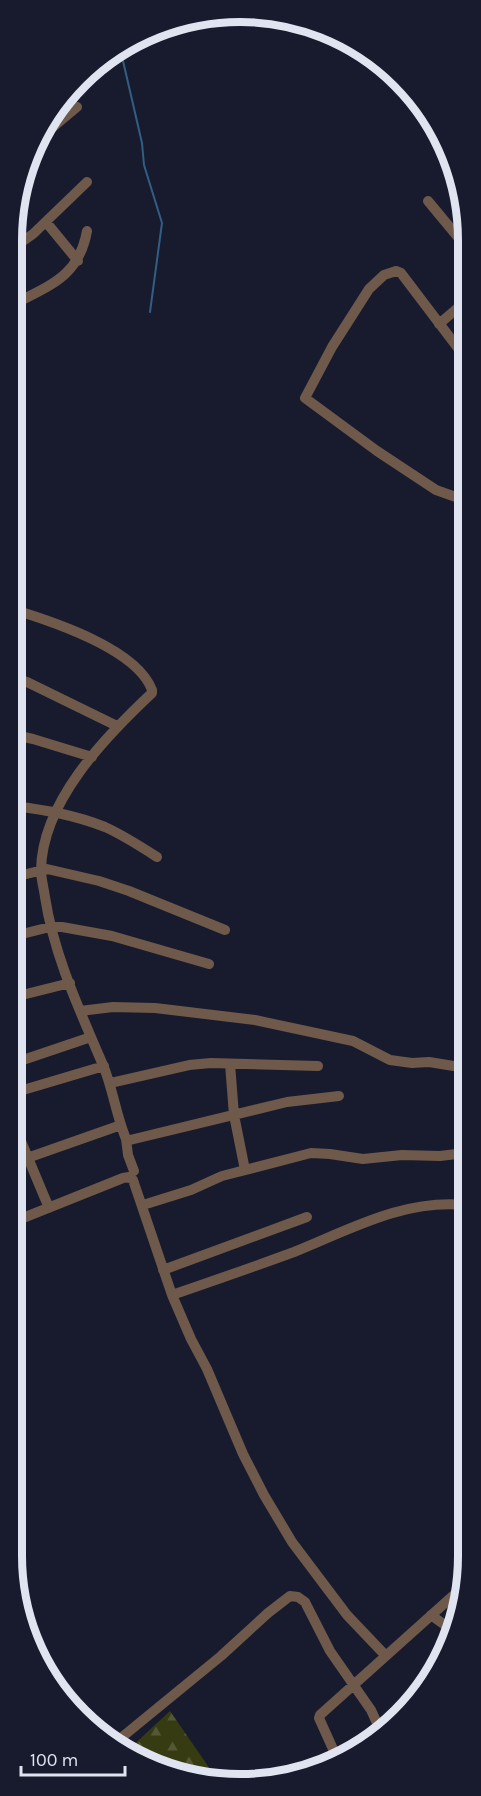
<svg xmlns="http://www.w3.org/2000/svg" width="481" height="1796" font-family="Karla,sans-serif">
<defs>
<pattern id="forest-firs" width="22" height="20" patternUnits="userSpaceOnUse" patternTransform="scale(1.5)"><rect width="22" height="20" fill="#373b11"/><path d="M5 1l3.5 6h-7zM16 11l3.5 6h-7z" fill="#545734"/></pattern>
</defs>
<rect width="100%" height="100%" fill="#171b2d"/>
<path fill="url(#forest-firs)" d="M170,1711l49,71 -79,-21 -13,-10z"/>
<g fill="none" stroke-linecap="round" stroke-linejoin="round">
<path stroke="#325e85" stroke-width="2" d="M120,48l22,95 2,22 18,58 -12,89"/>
<path stroke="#6e594a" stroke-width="10" d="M41,137l36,-30
M428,201l39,47
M46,222l32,39
M16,246l17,-12 54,-52
M16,303c37,-19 63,-28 71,-72
M439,324l28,-24
M467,501l-31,-11 -59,-39 -72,-53 27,-51 37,-58 15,-14 12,-4 5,2 66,87
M15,610c39,12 122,39 137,80v3c-47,44 -110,109 -111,177 0,9 3,19 4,27 9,59 35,114 58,168 10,24 13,50 23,74l4,1 157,-38 52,-6
M15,678l12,4 90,44
M15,735l18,4 59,18
M14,806c31,4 61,9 91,21 18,8 35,19 52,30
M14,877l33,-8 52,12 30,10 96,39
M14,936l36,-9h12l50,9 97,28
M14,997l56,-14
M80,1011l33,-4 42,1 100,12 98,21 37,19 22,3 17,-1 37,6
M14,1063l77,-26
M230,1064l4,51 11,55
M110,1083l79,-18 22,-2 107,3
M13,1093l91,-27
M13,1122l36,86
M126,1139l2,16 6,16
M13,1163l108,-38
M143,1205l48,-15 31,-14 89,-23 19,1 33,5 39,-4 38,1 25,-3
M13,1222l110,-44 6,-1 4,3 39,115 19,44 16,30 36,85 21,41 28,47 55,73 38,40
M163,1270l144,-53
M172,1295c41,-14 81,-28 122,-43 55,-22 109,-53 171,-47
M431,1615l22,16
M116,1742l105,-86 47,-43 22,-17 8,1 7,5 25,49 41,59 11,24
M337,1758l-18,-40 1,-3 145,-130"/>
</g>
<path d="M0 0H481V1796H0ZM240 22H240A218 218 0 0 1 458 240V1556A218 218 0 0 1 240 1774H240A218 218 0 0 1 22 1556V240A218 218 0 0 1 240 22Z" fill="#171b2d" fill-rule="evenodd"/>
<path fill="none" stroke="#e0e3f0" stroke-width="8" d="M240 22H240A218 218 0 0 1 458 240V1556A218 218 0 0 1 240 1774H240A218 218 0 0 1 22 1556V240A218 218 0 0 1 240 22Z"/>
<path d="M21 1766v9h104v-9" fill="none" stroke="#e0e3f0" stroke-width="3"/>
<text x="30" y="1766" font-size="18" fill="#e0e3f0" stroke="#171b2d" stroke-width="4.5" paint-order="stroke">100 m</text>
</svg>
